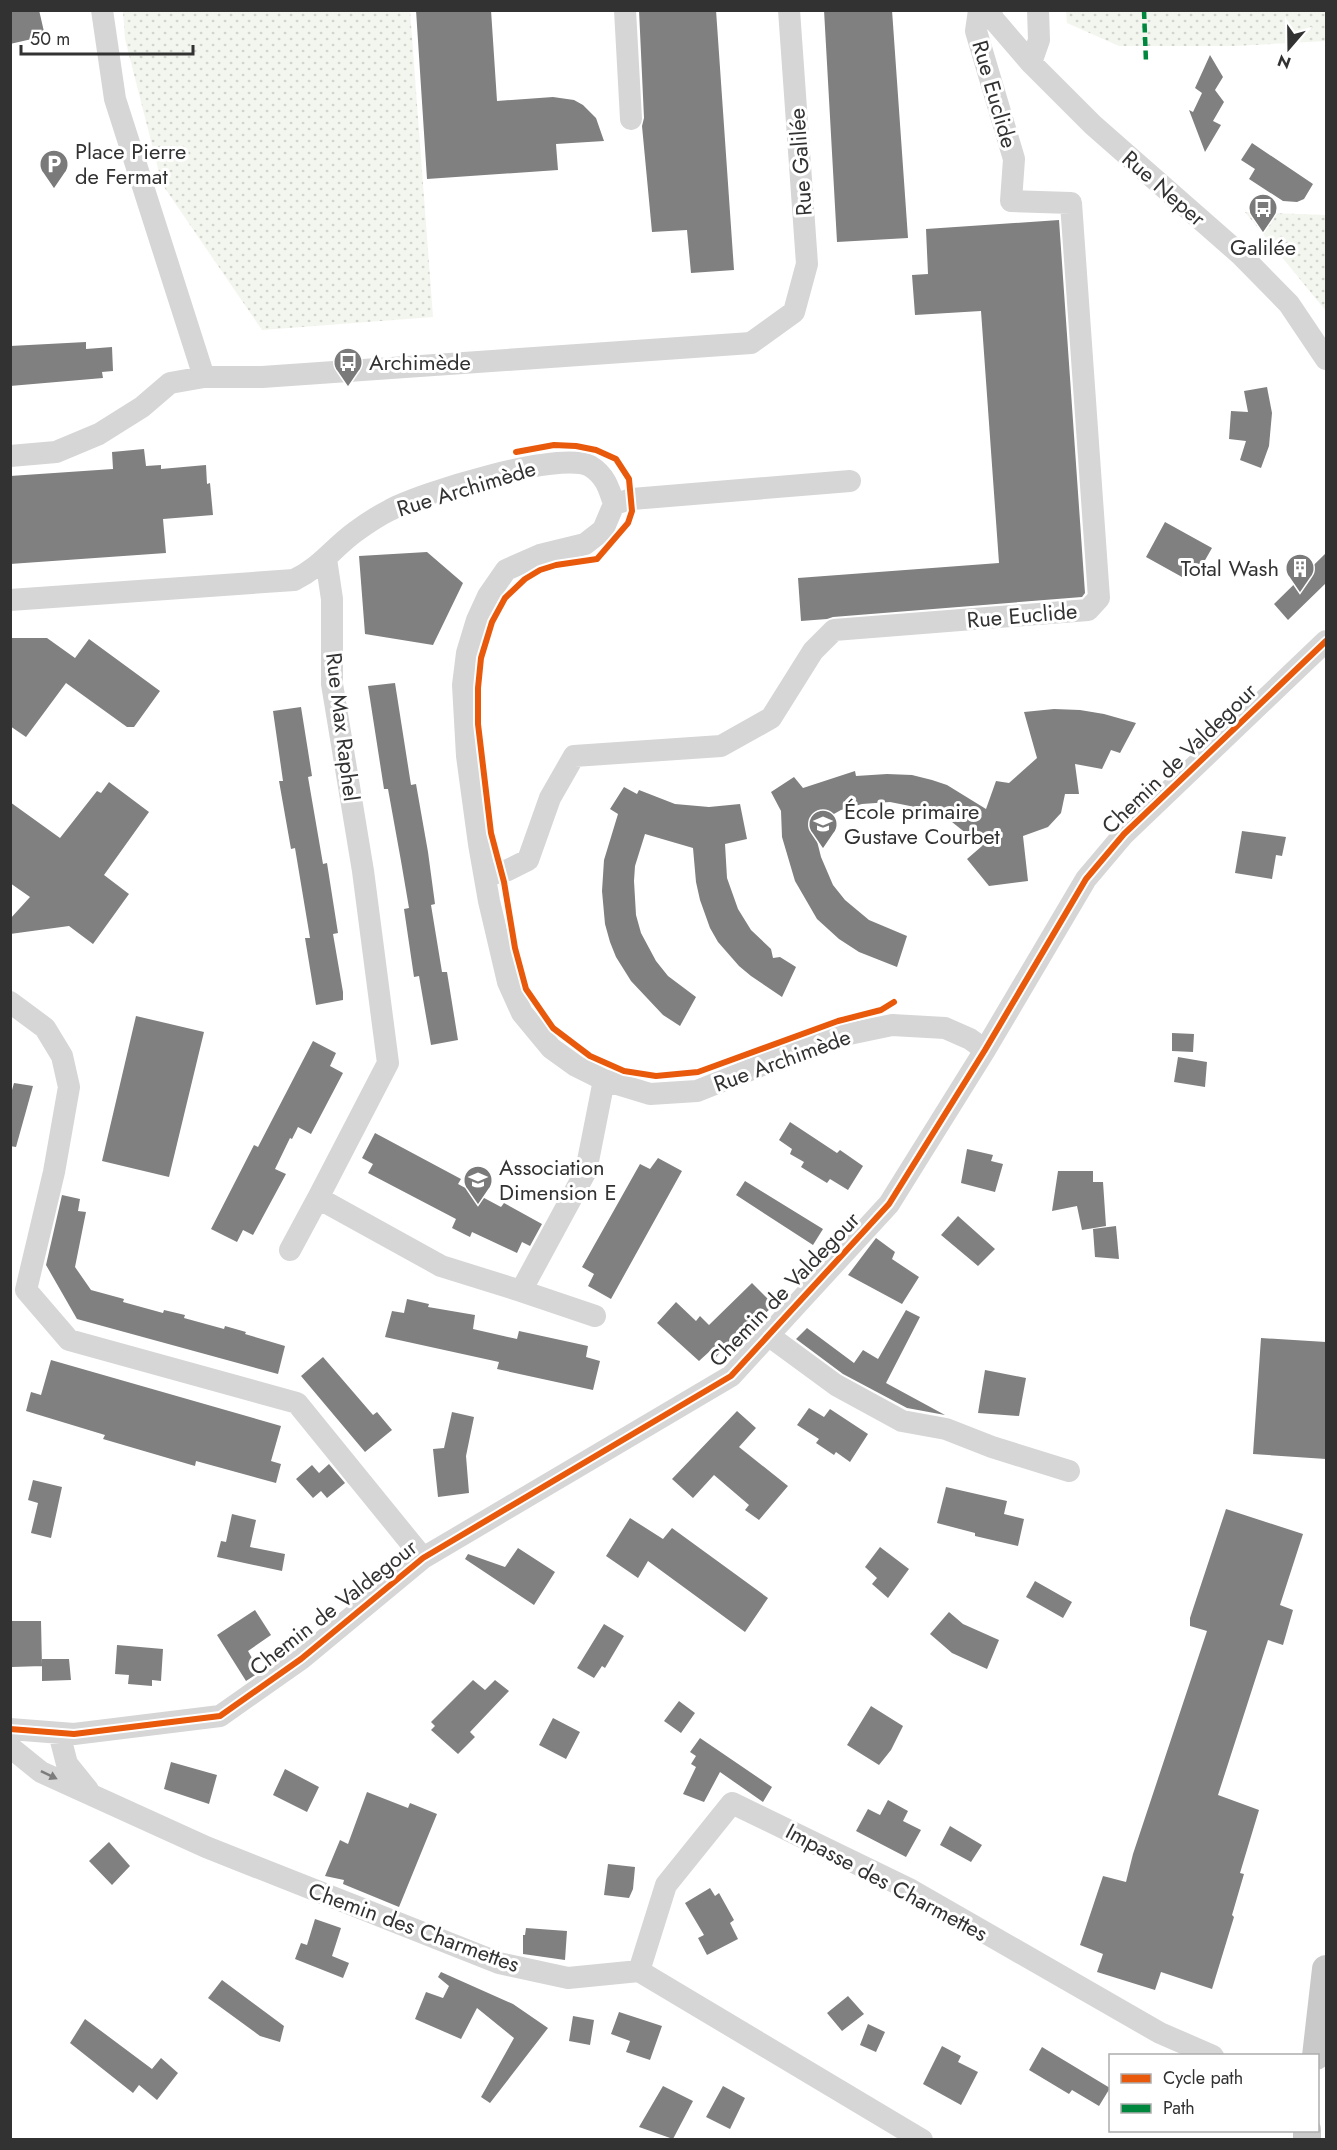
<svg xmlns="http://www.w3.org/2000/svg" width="1337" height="2150" font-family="Jost,sans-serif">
<defs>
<pattern id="grass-dots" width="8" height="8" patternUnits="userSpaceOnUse" patternTransform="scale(1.5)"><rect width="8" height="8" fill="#f3f6ee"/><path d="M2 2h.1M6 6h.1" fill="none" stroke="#d1d3cd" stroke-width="1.8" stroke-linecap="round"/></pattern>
</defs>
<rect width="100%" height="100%" fill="#fff"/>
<path fill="url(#grass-dots)" d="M123,11h287l23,306 -171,13 -100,-146 -37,-145z
M1066,11h260v30l-91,5h-116l-52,-23z
M1245,212l81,3v96z"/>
<path fill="#808080" d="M10,10h29l6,26 -35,8z
M416,10h75l6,91 56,-4 21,3 9,5 13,13 8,23 -48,3 2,26 -131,9z
M639,10h77l18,260 -43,3 -4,-43 -35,2 -10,-106 2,-8z
M824,10h68l16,228 -71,4z
M1210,55l13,22 -8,13 9,12 -11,19 8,4 -16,27 -16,-42 4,2 9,-19 -7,-5z
M1252,143l61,41 -9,15 -7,3 -14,-1 -34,-22 6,-10 -14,-9z
M1059,220l26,373 -3,4 -249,20 -6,2 -26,2 -3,-43 201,-15 -18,-252 -66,4 -3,-40 16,-1 -2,-45z
M86,342v7l26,-2 1,24 -11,1 1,6 -93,8v-40z
M1267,387l5,26 -3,33 -8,22 -21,-8 6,-19 -17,-2 2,-28 17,1 -4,-21z
M144,449l2,17 15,-1v4l45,-4 1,19 3,-1 3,32 -50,4 3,34 -156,11v-88l103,-7 -1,-17z
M1165,522l47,26 -12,21 -11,-6 -7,14 -36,-20z
M427,552l36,31 -30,62 -68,-11 -6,-78z
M1326,553v30l-38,37 -14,-16z
M10,638h37l28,20 14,-19 71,52 -26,36h-7l-61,-44 -40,54 -16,-11z
M395,683l16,102 5,-1 12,68 7,52 -4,1 11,67h5l11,68 -27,5 -12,-69 -5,1 -10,-68 5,-1 -8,-47 -13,-72h-4l-16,-103z
M301,707l11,69 -4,1 15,87 4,-1 11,70 -5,1 10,58v8l-27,5 -11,-67h5l-15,-90 -4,1 -12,-68h4l-10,-70z
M1054,709l26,1 24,4 32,9 -16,30 -9,-3 -9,19 -27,-5 4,30h-14l-4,19 -13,14 -25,9 5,45 -39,5 -22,-27 15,-13 -35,-28 -17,-8 -40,-8 -28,2 -21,6 -25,14 1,17 4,16 12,28 12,15 24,20 38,16 -10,31 -38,-15 -20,-13 -22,-20 -22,-38 -13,-44 -1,-26 -10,-19 23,-15 9,11 52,-17 1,5 31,-2 25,1 20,5 15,5 39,24 10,-28 13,2 28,-25 -13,-46z
M109,782l40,30 -45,63 25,19 -36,50 -24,-18 -59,8v-15l20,-22 -20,-14v-81l50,36 37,-47 4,2z
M624,787l13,7 2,-4 36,14 34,3 31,-3 7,35 -22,5 2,34 11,31 13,21 20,19 2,9 7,-1 16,10 -14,30 -31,-21 -12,-10 -21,-24 -8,-14 -10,-28 -4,-18 -3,-34 -48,-14 -10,32 -1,15 2,34 5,18 15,28 12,15 28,21 -16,29 -17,-11 -32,-34 -15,-24 -6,-15 -5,-18 -3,-33 2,-31 14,-46 -8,-5z
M1242,831l44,6 -4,19 -6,-1 -4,24 -37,-6z
M136,1016l68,16 -35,145 -67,-16z
M1172,1033l22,1 -1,18 -21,-1z
M313,1041l23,12 -6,13 13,7 -32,61 -13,-7 -6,12 -2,-1 -15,31 11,5 -33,61 -10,-5 -6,12 -26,-13 43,-84 4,2z
M1178,1057l29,5 -2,25 -31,-5z
M14,1083l19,3 -17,61 -6,-1v-49z
M790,1122l47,31 3,-3 23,16 -15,24 -18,-11 -3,4 -26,-16 3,-5 -14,-8 2,-5 -13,-9z
M375,1133l86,46 -3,5 43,23 3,-4 38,21 -12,22 -8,-4 -5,11 -45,-21 -2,5 -18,-9 4,-9 -88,-46 5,-9 -11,-6z
M967,1149l26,6 -2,6 12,3 -8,28 -34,-9z
M658,1158l24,13 -71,128 -23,-13 6,-12 -12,-7 58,-103 10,5z
M1058,1171h35v11h10l3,44 -24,4 -5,-24 -25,5z
M745,1181l78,48 -10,16 -77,-50z
M62,1195l18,4 -2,12 8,1 -11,55 16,23 33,9 -1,3 40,11 1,-3 21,5 -1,3 40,11 1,-3 21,6 -1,2 40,12 -7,28 -201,-55 -31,-54z
M958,1216l37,33 -17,17 -37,-31z
M1116,1226l3,33 -24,-2 -2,-28z
M876,1238l19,14 -3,7 27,18 -17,27 -54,-29z
M752,1283l22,22 -28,27 -4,-4 -26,29 -6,-6 -11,10 -42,-38 19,-21 20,19 4,-5 9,9z
M407,1299l22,5 -1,3 47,8 -2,14 44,10 2,-8 69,15 -2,11 14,4 -7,29 -96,-21 2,-7 -114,-25 7,-26 12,2z
M906,1310l14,7 -34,66 59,32 -38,-7 -64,-34 -47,-35 11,-11 47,35 9,-13 15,9z
M1261,1338l65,4v117l-73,-5z
M323,1357l50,58 4,-3 15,18 -27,22 -64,-76z
M51,1360l230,66 -10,35 10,3 -5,19 -80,-22 -1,5 -92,-27 2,-4 -79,-24 5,-19 10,3z
M985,1370l41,8 -7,38 -41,-3z
M809,1408l15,9 6,-8 38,25 -18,28 -14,-10 -2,3 -18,-12 3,-4 -22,-14z
M737,1411l19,17 -17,19 49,39 -29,34 -14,-10 4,-5 -35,-30 -21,23 -21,-19z
M452,1412l22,5 -8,39 3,37 -31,4 -5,-48 11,-1z
M329,1464l16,19 -18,15 -6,-7 -8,7 -17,-19 16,-14 7,8z
M33,1480l29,7 -11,51 -20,-5 7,-30 -10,-3z
M946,1487l61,14 -3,13 20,5 -6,27 -43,-10v-3l-38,-10z
M1226,1509l77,25 -23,71 13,5 -10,35 -15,-5 -50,155 41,15 -19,63 4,1 -12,41 2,2 -22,72 -51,-17 -6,18 -58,-18 6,-18 -23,-9 23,-69 23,6 7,-28 74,-223 -17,-5v-8z
M232,1514l24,6 -6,27 35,7 -3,17 -65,-14 4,-16 5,1z
M630,1518l33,21 9,-11 96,70 -23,34 -97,-71 -10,17 -32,-22z
M880,1547l29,22 -21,29 -16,-14 5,-6 -12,-11z
M518,1548l37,24 -21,33 -69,-46 3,-5 37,13z
M1035,1581l37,21 -9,16 -37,-21z
M255,1610l16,25 -23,16 12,21 -14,9 -29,-46z
M949,1612l14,12 36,16 -12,29 -35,-16 -22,-19z
M10,1621h31l1,45 -30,1z
M604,1624l20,12 -19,32 -3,-2 -8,12 -17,-10z
M117,1645l46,4 -2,32 -9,-1v6l-24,-2 1,-9 -14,-1z
M42,1659h27l2,21 -29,1z
M473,1680l12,10 10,-10 14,11 -39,41 5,5 -17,17 -27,-24 4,-4 -4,-4z
M679,1701l16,12 -14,20 -17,-12z
M871,1706l32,20 -12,24 -12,15 -32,-20z
M553,1718l27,14 -14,27 -27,-14z
M700,1738l72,49 -9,15 -43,-30 -16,30 -21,-8 13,-27 -5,-3 5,-8 -6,-4z
M171,1762l46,13 -8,29 -45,-15z
M285,1769l34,18 -12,25 -34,-17z
M367,1792l41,16 2,-5 27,11 -38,93 -56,-23 1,-4 -19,-4 15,-36 8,4z
M888,1800l20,11 -5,10 18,9 -15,27 -50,-26 12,-22 12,6z
M950,1826l32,19 -11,17 -31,-17z
M109,1842l21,24 -18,19 -23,-24z
M608,1864l27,3 -2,22 -4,9 -25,-3z
M710,1888l5,8 4,-3 15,27 -4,3 8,16 -31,16 -9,-17 6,-3 -19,-32z
M315,1919l26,9 -9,28 17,7 -6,15 -48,-19 6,-16 6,2z
M526,1928l41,3 -2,29 -42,-6v-19h2z
M441,1972l72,32 35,24 -58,75 -9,-6 33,-59 -37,-30 -16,31 -46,-20 11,-27 17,6 6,-12 -11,-9z
M222,1980l62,46 -4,16 -20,-6 -52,-38z
M848,1996l16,18 -22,17 -15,-18z
M619,2012l43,14 -12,34 -24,-8 4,-11 -19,-7z
M573,2016l21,4 -4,25 -21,-4z
M85,2019l67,50 9,-11 17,15 -21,27 -18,-15 -6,8 -63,-50z
M868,2024l17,8 -9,20 -16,-7z
M942,2046l19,10 -3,6 20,10 -17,33 -38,-21z
M1042,2047l68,41 -11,18 -27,-16 -3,4 -40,-24z
M663,2086l30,15 -20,38 -34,-12z
M723,2086l22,12 -15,31 -24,-12z"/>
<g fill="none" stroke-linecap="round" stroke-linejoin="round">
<path stroke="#d6d6d6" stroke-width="22" d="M102,10l13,89 89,278
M625,10l6,109
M989,10l5,10 37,43 62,62 148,130 48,49 37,55
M1031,63l8,-23 -1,-30
M10,456l46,-4 43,-18 43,-27 28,-24 34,-6h58l489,-34 43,-31 13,-48 -18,-254
M614,504l18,-5 218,-18
M326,559l6,40v85l31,187 25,192 -70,135 123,68 80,25 65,-120 18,-91
M10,600l284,-20c27,-13 38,-31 61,-48 11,-8 23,-16 35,-22 31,-17 170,-60 200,-44 15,9 19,22 24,38l-11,26 -18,14 -45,11 -34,15 -18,26 -11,24 -10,33 -4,32 4,71 12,88 10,57 19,81 14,31 29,35 25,18 28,14 46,14 47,-3 133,-53 62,-13 53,3 25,11 15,11
M485,876l23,-6 20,-10 22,-62 24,-42 147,-10 50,-28 42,-67 21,-21 254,-20 11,-12 -28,-395 -60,-2 3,-42 -38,-128 3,-21
M10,1002l35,26 17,28 7,31 -15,85 -28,118 43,50 228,63 126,155
M290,1250l28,-52
M521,1291l74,25
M768,1335l68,50 66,36 44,8 46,18 77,24
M10,1729l64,5 146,-18 81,-57 122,-101 308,-182 158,-172 96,-154 101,-171 38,-45 202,-193
M59,1733l8,31 21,26
M10,1747l31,25 165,75 293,116 69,15 71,-7 283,169
M639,1971l27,-86 66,-82 179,87 249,143 53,23"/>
<path stroke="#c9c9c9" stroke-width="28" d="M1316,2056l10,-87
M1307,2140v-10"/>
<path stroke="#00873e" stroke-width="4.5" stroke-dasharray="9 4.5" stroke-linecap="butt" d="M1144,10l2,52"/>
<g stroke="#fff" stroke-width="10">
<path id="cycleway" d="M516,452l38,-7 22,1 20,4 20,9 13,20 3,32 -4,12 -31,36 -41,6 -16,5 -15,9 -20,19 -13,24 -11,36 -3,30v36l13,109 13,49 11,66 11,41 27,39 37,28 34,15 32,5 42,-4 140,-51 43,-11 13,-8
M10,1729l64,5 146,-18 81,-57 122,-101 308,-182 158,-172 96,-154 101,-171 38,-45 202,-193"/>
</g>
<use href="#cycleway" stroke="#e8590c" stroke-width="6"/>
</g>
<defs><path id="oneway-solid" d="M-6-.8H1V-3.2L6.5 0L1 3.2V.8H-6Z" transform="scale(1.5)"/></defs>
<use fill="#7c7c7c" href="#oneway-solid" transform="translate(49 1775) rotate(26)"/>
<defs>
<g id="parking-pin" transform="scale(1.5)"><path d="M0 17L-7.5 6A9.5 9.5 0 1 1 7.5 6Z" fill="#7a7a7a" stroke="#fff"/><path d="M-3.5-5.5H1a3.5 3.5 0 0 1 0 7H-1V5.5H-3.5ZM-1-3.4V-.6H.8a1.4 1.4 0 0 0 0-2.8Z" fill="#fff"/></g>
<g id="bus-pin" transform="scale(1.5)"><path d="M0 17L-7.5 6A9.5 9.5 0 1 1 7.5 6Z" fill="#7a7a7a" stroke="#fff"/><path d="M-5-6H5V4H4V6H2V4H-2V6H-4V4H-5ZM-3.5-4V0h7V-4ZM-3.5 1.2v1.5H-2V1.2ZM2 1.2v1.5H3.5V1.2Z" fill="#fff"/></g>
<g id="building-pin" transform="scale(1.5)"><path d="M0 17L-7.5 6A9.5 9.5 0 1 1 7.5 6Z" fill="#7a7a7a" stroke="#fff"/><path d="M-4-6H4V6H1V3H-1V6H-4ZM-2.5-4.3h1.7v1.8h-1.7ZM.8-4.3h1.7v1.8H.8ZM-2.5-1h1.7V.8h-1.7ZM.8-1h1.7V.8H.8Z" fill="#fff"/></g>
<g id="school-pin" transform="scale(1.5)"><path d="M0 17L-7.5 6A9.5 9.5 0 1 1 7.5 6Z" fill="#7a7a7a" stroke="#fff"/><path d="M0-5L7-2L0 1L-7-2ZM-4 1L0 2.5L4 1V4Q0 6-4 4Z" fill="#fff"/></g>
<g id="university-pin" transform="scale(1.5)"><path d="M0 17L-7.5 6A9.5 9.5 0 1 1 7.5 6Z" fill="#7a7a7a" stroke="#fff"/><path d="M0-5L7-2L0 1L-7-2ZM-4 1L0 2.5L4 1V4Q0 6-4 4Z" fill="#fff"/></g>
</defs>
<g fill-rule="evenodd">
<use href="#parking-pin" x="54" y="164"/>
<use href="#bus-pin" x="1263" y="208"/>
<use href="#bus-pin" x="348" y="362"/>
<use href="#building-pin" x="1300" y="568"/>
<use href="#school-pin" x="823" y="824"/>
<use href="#university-pin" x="478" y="1180"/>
</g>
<g text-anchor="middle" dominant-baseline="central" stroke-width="6" stroke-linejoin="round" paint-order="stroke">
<g font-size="22" fill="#323232" stroke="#fff">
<text transform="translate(995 94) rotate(74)">Rue Euclide</text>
<text transform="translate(800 162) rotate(-94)">Rue Galilée</text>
<text transform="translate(1164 188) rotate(41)">Rue Neper</text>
<text transform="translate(466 488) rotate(-17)">Rue Archimède</text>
<text transform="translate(1022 615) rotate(-5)">Rue Euclide</text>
<text transform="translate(343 727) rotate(83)">Rue Max Raphel</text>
<text transform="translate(1179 758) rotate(-44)">Chemin de Valdegour</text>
<text transform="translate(782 1060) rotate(-20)">Rue Archimède</text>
<text transform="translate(784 1289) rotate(-46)">Chemin de Valdegour</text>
<text transform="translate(333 1607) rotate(-38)">Chemin de Valdegour</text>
<text transform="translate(887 1882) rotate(28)">Impasse des Charmettes</text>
<text transform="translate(414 1927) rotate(20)">Chemin des Charmettes</text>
</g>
<g font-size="22" fill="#323232" stroke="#fff" text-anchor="start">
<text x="75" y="151">Place Pierre<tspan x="75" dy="25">de Fermat</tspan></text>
<text x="1263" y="247" text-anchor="middle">Galilée</text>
<text x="369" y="362">Archimède</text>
<text x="1279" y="568" text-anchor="end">Total Wash</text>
<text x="844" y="811">École primaire<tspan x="844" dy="25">Gustave Courbet</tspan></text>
<text x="499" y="1167">Association<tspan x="499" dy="25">Dimension E</tspan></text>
</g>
</g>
<rect width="1337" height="2150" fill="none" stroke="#323232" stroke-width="24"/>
<rect x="1109" y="2054" width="210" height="78" fill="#ffffff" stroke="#adadad" stroke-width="1.5"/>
<rect x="1121" y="2074" width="30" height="9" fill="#e8590c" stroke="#adadad" stroke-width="1.5"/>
<text x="1163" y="2084" font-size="18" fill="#323232">Cycle path</text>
<rect x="1121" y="2104" width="30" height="9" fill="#00873e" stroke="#adadad" stroke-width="1.5"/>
<text x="1163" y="2114" font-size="18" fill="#323232">Path</text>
<g transform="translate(1289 48) rotate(200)" stroke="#ffffff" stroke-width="4.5" paint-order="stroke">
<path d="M0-4.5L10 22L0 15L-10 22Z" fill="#323232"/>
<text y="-9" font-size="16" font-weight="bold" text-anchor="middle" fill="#323232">N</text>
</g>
<path d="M21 45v9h172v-9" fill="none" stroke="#323232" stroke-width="3"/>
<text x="30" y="45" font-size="18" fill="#323232" stroke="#ffffff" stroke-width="4.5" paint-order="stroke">50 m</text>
</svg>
